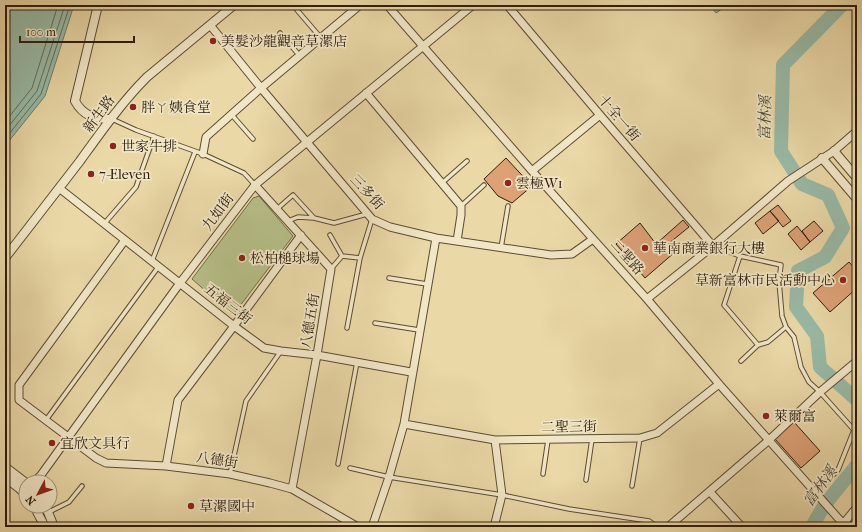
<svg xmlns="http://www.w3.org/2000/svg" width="862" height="532" font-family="'IM FELL French Canon','Noto Serif TC',serif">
<rect width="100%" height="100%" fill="#ead8a7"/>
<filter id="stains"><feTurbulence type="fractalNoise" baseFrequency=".005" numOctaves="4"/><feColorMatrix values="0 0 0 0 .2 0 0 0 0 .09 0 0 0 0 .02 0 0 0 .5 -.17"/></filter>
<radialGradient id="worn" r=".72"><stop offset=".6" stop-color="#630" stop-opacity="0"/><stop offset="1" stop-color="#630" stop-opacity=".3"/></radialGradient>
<path fill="#b6bf88" stroke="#726e4a" d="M259,196l34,40 -60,79 -41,-36 61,-81z"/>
<path fill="#98baa6" stroke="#6e7b69" d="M5,5h69l-29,91 -40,50z
M710,5h18l-12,8z"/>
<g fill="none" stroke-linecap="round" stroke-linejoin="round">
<path stroke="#636c5a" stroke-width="1" d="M5,122l27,-34 26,-83
M5,131l32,-40 28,-86
M5,139l36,-45 29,-89"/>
<path stroke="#98baa6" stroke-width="14" d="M842,5l-59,60 -2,86 21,33 26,11 15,33 -18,29 -27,14 -2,36 21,29 3,31 37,33
M812,527c11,-23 29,-42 45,-62"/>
</g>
<path fill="#dda176" stroke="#2e1d0d" d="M506,158l26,28 -20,17 -14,-7 -14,-17z
M778,205l13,16 -8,6 -13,-16z
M770,211l9,10 -16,13 -8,-11z
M683,220l6,7 -21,17 7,8 -30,26 -29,-34 24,-21 16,21z
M814,221l9,10 -13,11 -8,-11z
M797,226l13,16 -9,8 -13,-16z
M849,262l8,9v17l-27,24 -17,-19z
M794,422l26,29 -19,17 -26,-29z"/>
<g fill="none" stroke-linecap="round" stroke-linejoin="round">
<g stroke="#5d4c34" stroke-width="5.5">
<path id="service" d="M297,10l24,28
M280,33l20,23
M231,114l22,25
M112,119l24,11 67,24 41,19 11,12
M442,183l25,-22
M461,206l23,-21
M277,209l16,-14 21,23
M288,221l10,-4 16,1 20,5 33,-9
M104,224l32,-37 18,-51
M330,235l12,21
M714,246l26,10 41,9 -2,16 3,35 4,11 8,10 7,30 8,15 11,10 34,38 -16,40 -23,23
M501,248l7,-42
M740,256l-16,49 34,40
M152,261l43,-109
M331,269l11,-13 18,2
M389,278l38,6
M375,323l44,7
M347,328l13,-70 12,-39
M741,361l17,-16 10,-3 18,-15
M46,420l113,-154
M338,464l19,-102
M350,468l39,9 113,18 67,14 80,12 8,6
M230,474l16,-73 35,-50
M543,474l5,-34
M586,480l6,-41
M632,486l8,-48
M49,512l20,-10 13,-16"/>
</g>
<g stroke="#5d4c34" stroke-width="9">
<path id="minor" d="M387,5l145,166 115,128 72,85 127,143
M507,5l93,110 113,131
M210,25l51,63 111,131 18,8 46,11 115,17 21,-1 21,-15
M366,93l95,113v9l-4,26
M203,154l3,-17 55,-49 99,-83
M532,171l68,-56
M255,185l76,84 -14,86 -25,134
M59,188l175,138 30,22 17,3 36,4 94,17
M125,240l-106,145v15l77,58 10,5 60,3 64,8 40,9 22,6 66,38
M647,299l66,-53 75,-65 46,-30 23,-20
M404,424l91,16 145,-2 17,-5 62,-49
M166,466l12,-66 56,-74 67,-91
M34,482l7,-7 139,-192 75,-98 218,-180
M710,492l32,35
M843,524l14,-17
M372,527l17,-50 15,-53 32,-186
M494,527l8,-32 -7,-55
M668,527l101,-87 51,-48 37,-31"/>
</g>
<g stroke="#5d4c34" stroke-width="10">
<path id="tertiary" d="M98,5l-23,96c8,15 20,18 36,18
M834,151l23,27
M822,158l35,41
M5,258c25,-32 50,-65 75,-97 21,-29 42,-59 67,-84l87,-72
M5,467l21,16
M5,477l14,11 7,7
M34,506l11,21
M44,506l4,6 6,15"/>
</g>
<use href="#service" stroke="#f1e6c6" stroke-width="3.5"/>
<use href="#minor" stroke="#f1e6c6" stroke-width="7"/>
<use href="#tertiary" stroke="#f1e6c6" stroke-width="8"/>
</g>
<g fill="#8f2418" stroke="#f1e6c6" stroke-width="1.5">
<circle cx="213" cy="41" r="4"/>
<circle cx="133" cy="107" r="4"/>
<circle cx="113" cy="146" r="4"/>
<circle cx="91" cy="174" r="4"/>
<circle cx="508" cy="183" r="4"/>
<circle cx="645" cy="248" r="4"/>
<circle cx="242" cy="258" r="4"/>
<circle cx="843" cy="280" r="4"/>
<circle cx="766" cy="416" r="4"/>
<circle cx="52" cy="443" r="4"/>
<circle cx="191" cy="506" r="4"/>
</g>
<g text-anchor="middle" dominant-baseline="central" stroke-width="3.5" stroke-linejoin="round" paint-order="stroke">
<g font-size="14" fill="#2e1d0d" stroke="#f1e6c6" text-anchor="start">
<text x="221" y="41">美髮沙龍觀音草漯店</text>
<text x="141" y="107">胖ㄚ姨食堂</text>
<text x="121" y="146">世家牛排</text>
<text x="99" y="174">7-Eleven</text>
<text x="516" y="183">雲極W1</text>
<text x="653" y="248">華南商業銀行大樓</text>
<text x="250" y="258">松柏槌球場</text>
<text x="835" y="280" text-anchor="end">草新富林市民活動中心</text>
<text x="774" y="416">萊爾富</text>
<text x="60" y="443">宜欣文具行</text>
<text x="199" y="506">草漯國中</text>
</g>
<g font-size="14" fill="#2e1d0d" stroke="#f1e6c6">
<text transform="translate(99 114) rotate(-53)">新生路</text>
<text transform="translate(619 118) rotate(49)">十全一街</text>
<text transform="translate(367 192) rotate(47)">三多街</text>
<text transform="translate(218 212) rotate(-53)">九如街</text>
<text transform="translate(627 257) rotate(48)">二聖路</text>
<text transform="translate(228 304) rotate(38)">五福三街</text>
<text transform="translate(310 321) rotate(-81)">八德五街</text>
<text transform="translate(569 427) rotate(-1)">二聖三街</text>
<text transform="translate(217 460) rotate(9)">八德街</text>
</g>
<g font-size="15" font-style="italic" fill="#4e4c3b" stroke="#f1e6c6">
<text transform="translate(765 118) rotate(-89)">富林溪</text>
<text transform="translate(820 486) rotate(-54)">富林溪</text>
</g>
</g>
<rect width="862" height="532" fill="none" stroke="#ead8a7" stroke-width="20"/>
<rect x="6" y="6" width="850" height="520" fill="none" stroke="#2e1d0d" stroke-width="2"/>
<rect x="10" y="10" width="842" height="512" fill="none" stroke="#2e1d0d"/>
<g transform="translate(38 494) rotate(229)"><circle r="19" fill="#f1e6c6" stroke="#a3967c"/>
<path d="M0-3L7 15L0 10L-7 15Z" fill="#8f2418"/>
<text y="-6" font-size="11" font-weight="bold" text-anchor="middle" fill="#2e1d0d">N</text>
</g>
<path d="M20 36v6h114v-6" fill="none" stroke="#2e1d0d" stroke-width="2"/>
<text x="26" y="36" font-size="12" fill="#2e1d0d" stroke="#f1e6c6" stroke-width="3" paint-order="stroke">100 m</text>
<rect width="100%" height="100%" filter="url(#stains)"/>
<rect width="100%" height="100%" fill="url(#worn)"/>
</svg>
